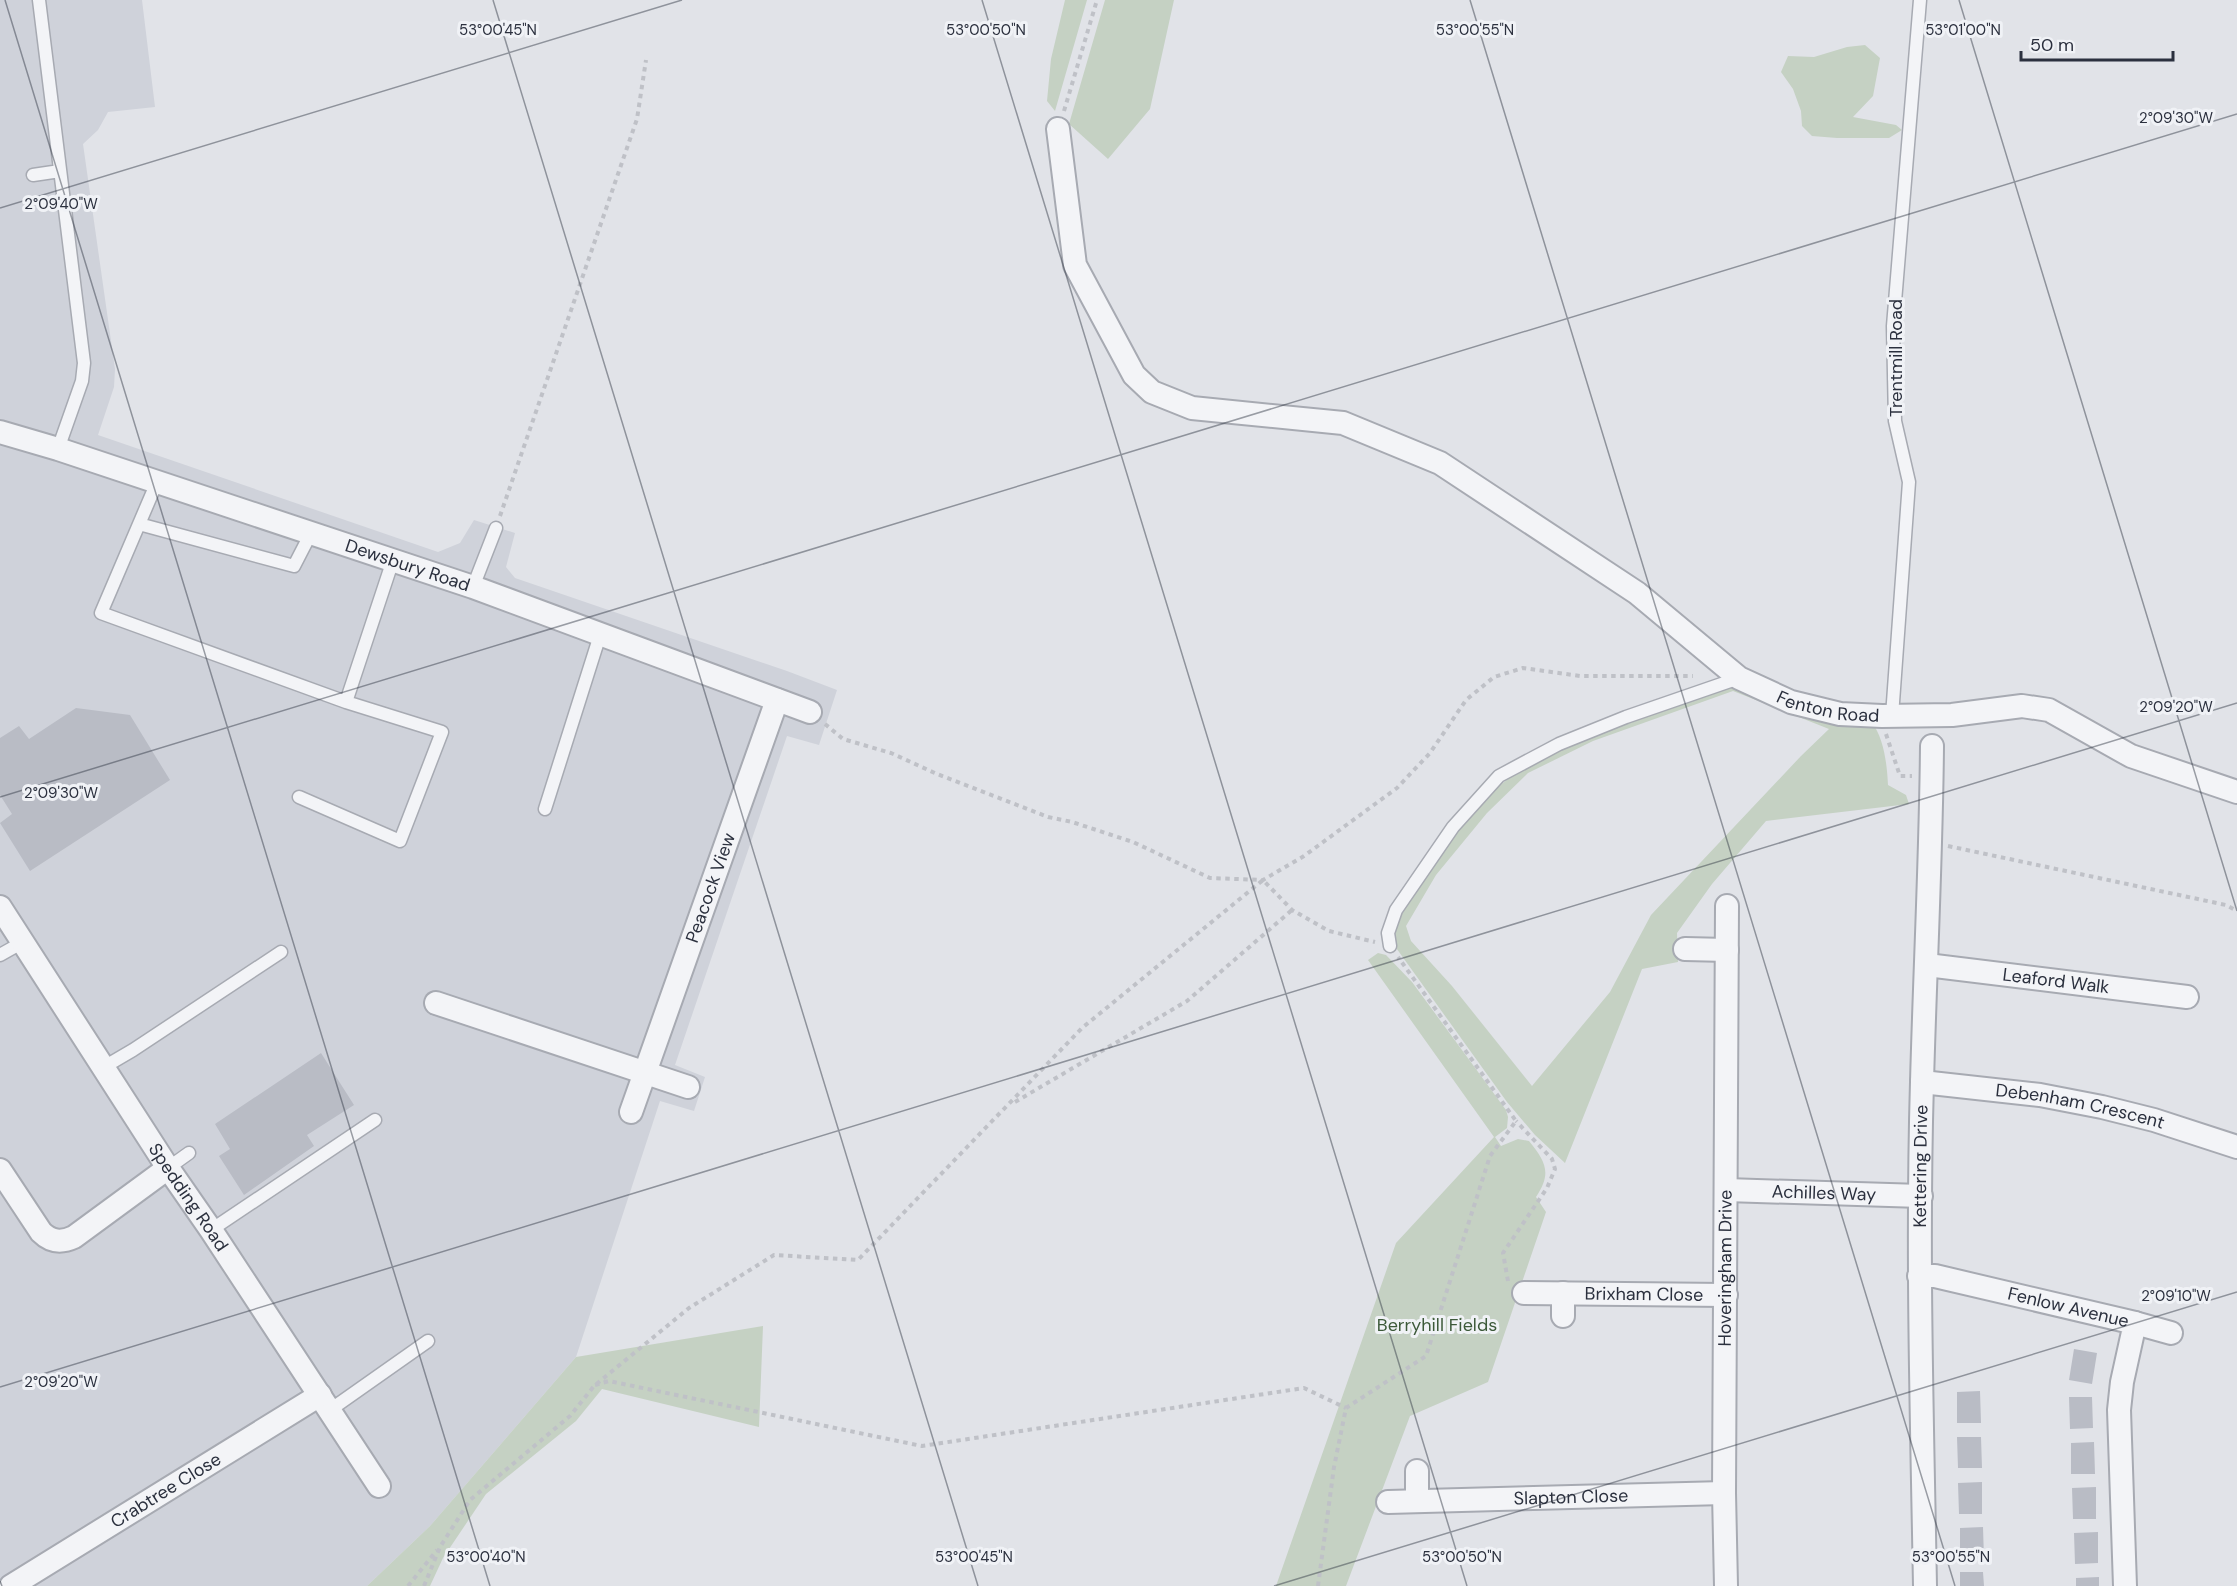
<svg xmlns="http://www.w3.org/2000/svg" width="2237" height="1586" font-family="'DM Sans',sans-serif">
<rect width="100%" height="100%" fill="#e1e3e8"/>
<path fill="#cfd2da" d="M0,0h142l13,107 -47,5 -10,18 -15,14 32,225 -1,18 -16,48 340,117 22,-9 14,-23 41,13 -9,34 9,11 272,93 50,19 -18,55 -32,-9 -112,329 30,12 -11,34 -34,-10 -84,256 -146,169 -63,60h-367z"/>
<path fill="#c5d1c3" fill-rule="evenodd" d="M1065,0h22l-32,111 -8,-10 4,-42z
M1105,0h69l-24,109 -42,50 -39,-35z
M1865,45l15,13 -7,38 -20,21 43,8 6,5 -13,8h-52l-25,-2 -10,-10 -1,-15 -8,-22 -12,-17 7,-16 26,1 33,-10z
M1728,685l143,36c13,17 16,43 17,64l18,10 3,9 -143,17 -54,63 -35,49 1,29 -36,7 -77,194 -30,-28 -28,-33 -113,-157 1,-18 12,-29 50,-70 37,-38 29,-23 50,-24zM1733,691l96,38 -28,27 -150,159 -41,77 -78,94 -80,-100 -41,-45 -5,-15 30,-51 51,-62 41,-40 65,-32z
M1378,953l8,2 26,27 94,128 2,7 -1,11 -12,9 6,9 17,-7 11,2c17,21 23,32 7,56l10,15 -58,170 -78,34 -64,170h-70l120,-343 98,-106 -126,-177z
M763,1326l-4,101 -157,-38 -26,32 -90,73 -43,64 -13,28h-63l63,-60 146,-169z"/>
<path fill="#b9bcc5" d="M76,708l54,7 40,65 -140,91 -30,-48 12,-9 -12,-19v-57l19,-12 10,13z
M321,1053l33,52 -47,30 7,11 -70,49 -25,-39 11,-7 -15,-25z
M2074,1349l23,4 -5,31 -23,-4z
M1980,1391l1,32h-24v-31z
M2069,1397h23l1,31 -23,1z
M1957,1437h24l1,31h-24z
M2094,1442l1,32h-24v-31z
M1982,1482v32h-23l-1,-31z
M2096,1487v32h-23l-1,-31z
M1983,1527l1,32h-24v-31z
M2098,1532v31l-23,1 -1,-31z
M1960,1572h23l1,14h-24z
M2099,1577v9h-23v-8z"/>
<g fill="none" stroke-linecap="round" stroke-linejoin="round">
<g stroke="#a7aab2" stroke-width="15">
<path id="lane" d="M39,0l45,363 -2,18 -24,68
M33,175l27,-4
M157,482l-56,131 245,89
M139,524l155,42 17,-33
M473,587l23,-59
M1892,716l17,-234 -14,-61 -2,-95 27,-326
M299,797l101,44 42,-109 -96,-30 47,-142
M545,809l55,-174
M1390,946l-2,-13 8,-23 57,-83 46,-51 60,-32 67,-27 113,-39
M0,955l23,-13
M104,1067l29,-17 148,-98
M168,1168l21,-15
M211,1230l164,-110
M330,1410l98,-69"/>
</g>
<g stroke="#a7aab2" stroke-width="26">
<g id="street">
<path id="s1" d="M1058,129l17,136 59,110 18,17 40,16 151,15 97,40 197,130 102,85 52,24 49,12 42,2 70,-1 70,-9 27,4 82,46 106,36"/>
<path id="s2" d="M0,432l58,17 415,138 337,125"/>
<path id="s3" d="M0,907l168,261 43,62 168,256"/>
<path d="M1685,949l42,1"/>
<path id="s4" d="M1927,965l260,32"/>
<path d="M436,1003l252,84"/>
<path id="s5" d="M1922,1082l118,13 62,12 52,13 83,27"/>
<path id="s6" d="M631,1112l146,-412"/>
<path d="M0,1170l41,62c10,10 20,11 33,5l94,-69"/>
<path id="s7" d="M1726,1190l195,6"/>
<path id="s8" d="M1919,1276h16l200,47 -13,59 -3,28 6,176"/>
<path id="s9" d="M1524,1293l202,2"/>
<path d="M1563,1293v23"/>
<path d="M2135,1323l36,10"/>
<path d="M1417,1471v30"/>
<path id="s10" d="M1388,1502l336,-9"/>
<path id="s11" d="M11,1586l309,-191"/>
<path id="s12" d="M1726,1586l-2,-93 3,-587"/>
<path id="s13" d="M1925,1586c-3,-168 -8,-336 -3,-504 3,-112 9,-224 10,-336"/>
</g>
</g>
<path stroke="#bfc1c7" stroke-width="4" stroke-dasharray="4.5 4.5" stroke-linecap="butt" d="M1064,111l33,-111
M500,516l137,-397 9,-59
M825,724l18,15 48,14 46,21 111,43 24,5 61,20 77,36 53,2 41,-24 93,-68 33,-35 36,-53 28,-23 29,-9 57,8h113
M1886,734l14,42h12
M1948,846l278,59 11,6
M1015,1102l172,-101 105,-91
M1508,1281l-5,-28 44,-65 8,-19 -3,-10 -36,-38
M595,1385l14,-4 313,65 382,-58 42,20
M408,1586l29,-36
M424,1586l16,-39 30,-47 100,-84 24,-30 95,-78 85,-53 84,5 224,-232 181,-148 29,30 37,21 46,11
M1318,1586l16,-119 12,-59 80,-52 64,-200 26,-35 -118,-164"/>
<use href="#lane" stroke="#f3f4f7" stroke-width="12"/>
<use href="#street" stroke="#f3f4f7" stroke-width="22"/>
</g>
<path fill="none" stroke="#2b303e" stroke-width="1.5" stroke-opacity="0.45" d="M5,0l485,1586M493,0l485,1586M982,0l485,1586M1470,0l485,1586M1959,0l278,911M0,208l682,-208M0,797l2237,-683M0,1387l2237,-684M0,1581l2,5M1274,1586l963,-294"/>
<g text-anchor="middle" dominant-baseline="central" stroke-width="6" stroke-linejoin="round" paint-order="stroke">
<g font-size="18" fill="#2b303e" stroke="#f0f2f6">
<text transform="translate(1896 358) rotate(-90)">Trentmill Road</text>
<text stroke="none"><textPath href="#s2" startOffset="429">Dewsbury Road</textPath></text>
<text stroke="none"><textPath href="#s1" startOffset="1050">Fenton Road</textPath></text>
<text stroke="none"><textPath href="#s6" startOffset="238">Peacock View</textPath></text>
<text stroke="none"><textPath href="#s4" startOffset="130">Leaford Walk</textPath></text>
<text stroke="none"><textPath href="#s5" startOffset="160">Debenham Crescent</textPath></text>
<text stroke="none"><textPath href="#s13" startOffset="420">Kettering Drive</textPath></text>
<text stroke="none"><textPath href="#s7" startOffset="98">Achilles Way</textPath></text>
<text stroke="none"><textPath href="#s3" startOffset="346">Spedding Road</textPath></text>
<text stroke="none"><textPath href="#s12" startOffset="318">Hoveringham Drive</textPath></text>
<text stroke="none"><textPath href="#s9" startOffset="120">Brixham Close</textPath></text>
<text stroke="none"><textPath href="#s8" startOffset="153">Fenlow Avenue</textPath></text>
<text stroke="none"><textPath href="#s11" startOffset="182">Crabtree Close</textPath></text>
<text stroke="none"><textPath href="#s10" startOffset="183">Slapton Close</textPath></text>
</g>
<g font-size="18" fill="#3c5939" stroke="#f0f2f6">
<text x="1437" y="1325">Berryhill Fields</text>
</g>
</g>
<g font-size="15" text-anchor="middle" fill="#2b303e" stroke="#f0f2f6" stroke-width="6" stroke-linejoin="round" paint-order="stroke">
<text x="498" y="35">53°00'45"N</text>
<text x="986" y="35">53°00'50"N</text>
<text x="1475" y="35">53°00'55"N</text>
<text x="1963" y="35">53°01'00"N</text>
<text x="2176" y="123">2°09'30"W</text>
<text x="61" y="209">2°09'40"W</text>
<text x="2176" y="712">2°09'20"W</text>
<text x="61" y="798">2°09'30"W</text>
<text x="2176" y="1301">2°09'10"W</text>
<text x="61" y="1387">2°09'20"W</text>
<text x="486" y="1562">53°00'40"N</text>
<text x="974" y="1562">53°00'45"N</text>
<text x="1462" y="1562">53°00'50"N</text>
<text x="1951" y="1562">53°00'55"N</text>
</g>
<path d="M2021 51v9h152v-9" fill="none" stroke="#2b303e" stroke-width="3"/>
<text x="2030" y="51" font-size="18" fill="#2b303e" stroke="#f0f2f6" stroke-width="4.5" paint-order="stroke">50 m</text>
</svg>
